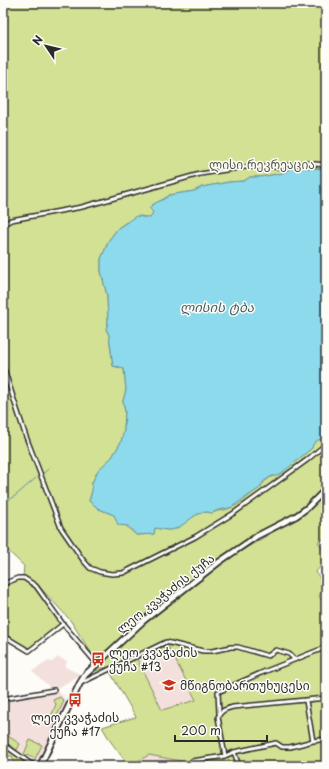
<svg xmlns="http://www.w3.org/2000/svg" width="329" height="769" font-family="'Playpen Sans','Noto Sans Georgian',sans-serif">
<rect width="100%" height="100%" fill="#fdfcf7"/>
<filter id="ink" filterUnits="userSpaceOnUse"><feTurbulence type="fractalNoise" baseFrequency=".025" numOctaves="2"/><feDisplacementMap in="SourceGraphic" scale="8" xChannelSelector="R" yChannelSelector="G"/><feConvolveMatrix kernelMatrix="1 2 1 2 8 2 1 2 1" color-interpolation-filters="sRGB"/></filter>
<g filter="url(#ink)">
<path fill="#f3e0dc" d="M167,644l29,56 -34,11 -25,-53z
M58,657l9,4 -2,6 17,8 -29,15 -21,-19 17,-10 3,1z
M59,692l7,8 1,4 -28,60 -3,-4 -18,-8 -15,-10v-41z
M149,755l37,7 -1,4h-55z"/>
<path fill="#d3e194" stroke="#7f8660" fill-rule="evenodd" d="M3,3h323v166l-15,-1h-19l-9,5 -23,4h-10l-6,4 -15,1 -27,5 -8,4 -25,4c-6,6 -13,6 -20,13l5,4 -4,6 -10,-2 -15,7 -7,5 -9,12 -8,19v12l6,25 1,27 -2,6 3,6 4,31 11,3 2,21 -3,11 2,11 -1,18 -3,12 -9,15 -14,14 -6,12v8l-3,10 10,8 15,6 22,20 18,-1 1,-6c6,1 13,3 19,1 14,-5 23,-21 38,-16 6,-3 12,-2 18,-5 9,-3 17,-11 24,-16 8,-6 12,-15 23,-17l35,-27c1,-8 8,-8 14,-12v50l-20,21 -11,8 -78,45 -26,22 -49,36 -43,41 -5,-2 -24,-37 -33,-36 -14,-8 1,-10 -21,-20z
M326,492v46l-8,4c11,16 10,15 -2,30l9,14 -6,10 5,9h2v161h-137l4,-7 -7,3 -37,-7 -20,11 -18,-24 -9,-15 34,-10 -29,-50 -17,6 51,-48 46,-34 39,-31 72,-43zM167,644l29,56 -34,10 -25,-51z
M19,579c16,3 32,29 40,42v5l-30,23 -20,-12 -6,-1v-49z
M166,646l4,6 -15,7 -3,-7z
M60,697l4,4 -11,23 -4,-2 7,-18 -3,-4z
M73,701h2l-25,53h-2z
M8,736l12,8 -3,6 -13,-8z
M30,740l12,5 -7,14 -11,-5z
M3,745l24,18 -12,3 -3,-10 -9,1z"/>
<path fill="#8cdaeb" stroke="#65949e" d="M292,168h19l15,1v267c-5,4 -13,4 -14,12l-25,21 -10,7h-5l-8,5 -4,7 -30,20 -12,2 -6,3c-15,-5 -24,11 -37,16 -7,2 -13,0 -20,-1l-1,6 -18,1 -8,-9 -10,-1 -4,-10 -15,-6 -10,-8 3,-10v-8l6,-13 14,-13 9,-15 3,-12 1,-18 -2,-11 3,-11 -2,-21 -4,-2 -7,-1 -4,-31 -3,-6 2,-6 -1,-27 -6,-25v-12l8,-19 9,-12 18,-12 14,2 3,-6 -4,-4c6,-7 15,-7 20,-13l25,-4 8,-4 27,-5 15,-1 6,-4h10l23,-4z"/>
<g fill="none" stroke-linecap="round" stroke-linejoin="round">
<path stroke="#65949e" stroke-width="1" d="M43,474l7,-7
M3,503l12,-7 21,-18"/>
<g stroke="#2b2b2b" stroke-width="6">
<path id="street" d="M3,225l8,-5 71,-13 118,-33 45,-7h32l27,-4 22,2
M3,366l22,68 36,94 22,32 7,8 10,4 12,2 11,-1 72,-36 39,-24 73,-53 19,-16
M3,584l15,-6h6l12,8 27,38 34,40
M3,638l6,1 20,12 34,-27
M81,683l85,-41 37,9h9l19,-4h7l30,9 8,-6 13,4 5,5
M3,699l51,-9
M306,701l7,40
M219,713l-1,-21 43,-19 58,-23 7,-4
M3,744l27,19
M234,752l5,14
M225,756l-7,-39c3,-7 8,-8 15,-10l93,-9
M24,766l6,-3 6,3
M188,766l4,-5 33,-5 9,-4 42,-9 6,4h8l23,-6 13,-2"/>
</g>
<g stroke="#2b2b2b" stroke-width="8">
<path id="secondary" d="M40,766l40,-83 5,-8 58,-54 76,-59 38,-26 39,-20 11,-8 19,-19"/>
</g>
<use href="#street" stroke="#fdfcf7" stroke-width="3"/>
<use href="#secondary" stroke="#fdfcf7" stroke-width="4.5"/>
</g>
</g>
<defs>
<g id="bus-bare" transform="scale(1.08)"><path d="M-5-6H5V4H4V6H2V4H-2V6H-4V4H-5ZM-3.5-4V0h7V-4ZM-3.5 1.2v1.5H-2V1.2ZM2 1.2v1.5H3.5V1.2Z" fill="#c8321e" stroke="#fdfcf7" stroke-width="2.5" paint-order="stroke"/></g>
<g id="school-bare" transform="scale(1.08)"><path d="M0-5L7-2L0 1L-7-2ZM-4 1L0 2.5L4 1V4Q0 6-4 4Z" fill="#c8321e" stroke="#fdfcf7" stroke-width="2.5" paint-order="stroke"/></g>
</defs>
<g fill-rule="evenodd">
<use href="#bus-bare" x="98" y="659"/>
<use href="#school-bare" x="169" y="685"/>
<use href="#bus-bare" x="75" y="700"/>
</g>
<g text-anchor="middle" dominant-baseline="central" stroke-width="3" stroke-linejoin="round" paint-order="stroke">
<g font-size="12" fill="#555845" stroke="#fdfcf7">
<text x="262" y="164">ლისი რეკრეაცია</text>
</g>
<g font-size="12" fill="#2b2b2b" stroke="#fdfcf7">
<text transform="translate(165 593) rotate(-38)">ლეო კვაჭაძის ქუჩა</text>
</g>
<g font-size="12" fill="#2b2b2b" stroke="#fdfcf7" text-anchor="start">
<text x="109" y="652">ლეო კვაჭაძის<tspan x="109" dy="14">ქუჩა #13</tspan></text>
<text x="180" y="685">მწიგნობართუხუცესი</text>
<text x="75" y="717" text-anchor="middle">ლეო კვაჭაძის<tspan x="75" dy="14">ქუჩა #17</tspan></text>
</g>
<g font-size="13" font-style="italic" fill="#486065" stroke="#fdfcf7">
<text x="217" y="306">ლისის ტბა</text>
</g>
</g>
<rect width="329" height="769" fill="none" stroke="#fdfcf7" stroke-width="16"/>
<rect x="8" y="8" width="313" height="753" fill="none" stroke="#2b2b2b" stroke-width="1.5" filter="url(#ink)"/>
<g transform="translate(46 46) rotate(305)" stroke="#fdfcf7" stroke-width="3" paint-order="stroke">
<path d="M0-3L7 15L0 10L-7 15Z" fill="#2b2b2b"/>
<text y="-6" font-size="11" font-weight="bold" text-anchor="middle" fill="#2b2b2b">N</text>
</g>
<path d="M175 735v6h92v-6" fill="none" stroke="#2b2b2b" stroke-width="2"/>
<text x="181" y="735" font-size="12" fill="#2b2b2b" stroke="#fdfcf7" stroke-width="3" paint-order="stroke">200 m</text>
</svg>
